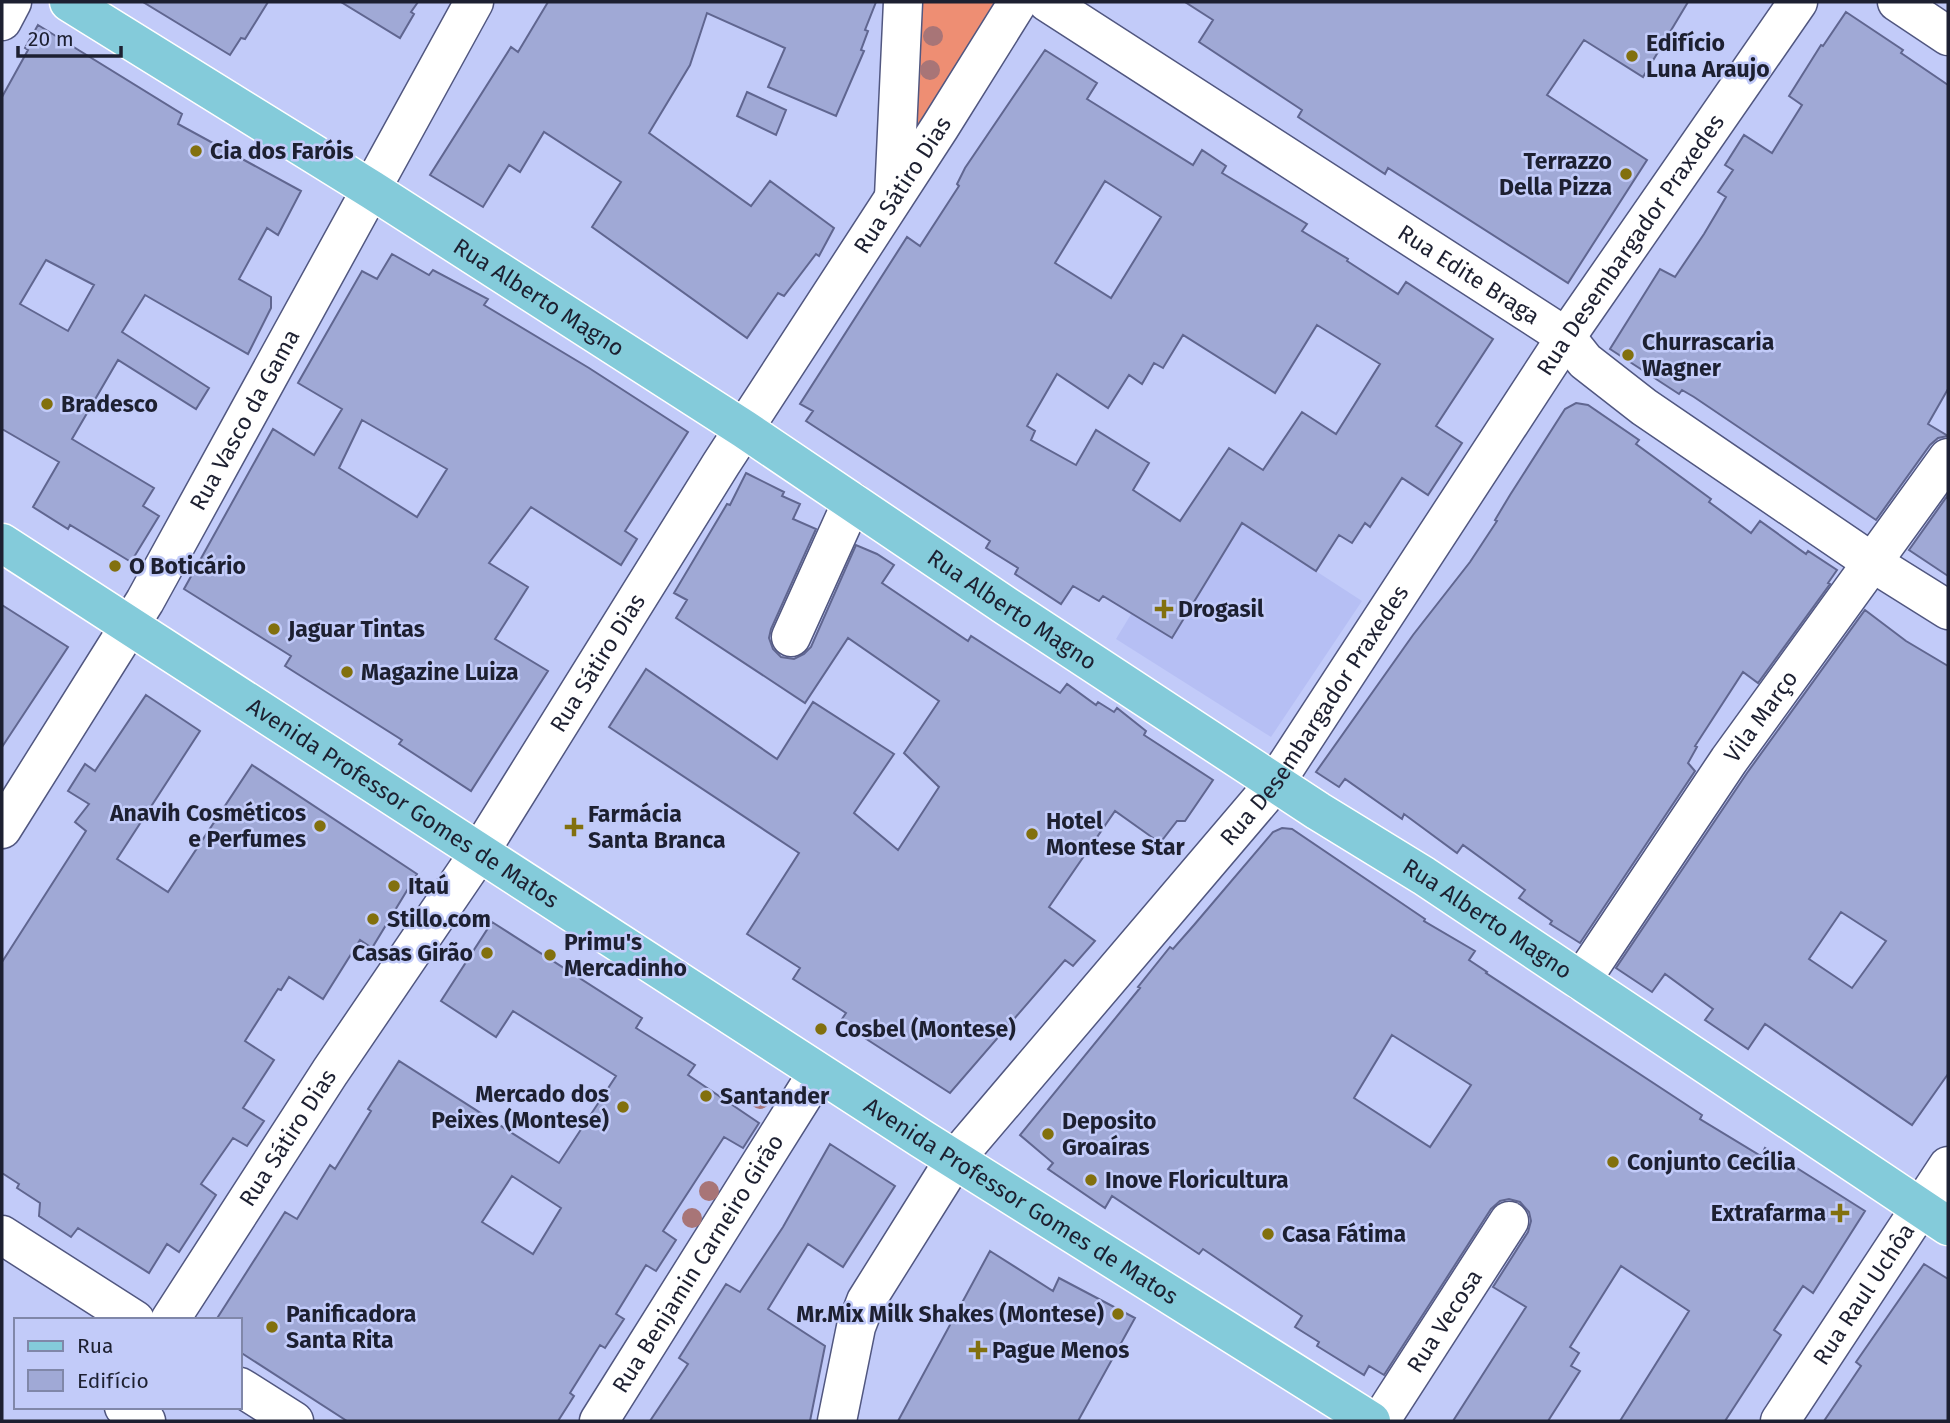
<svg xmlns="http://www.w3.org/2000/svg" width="1950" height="1423" font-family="'Fira Sans',sans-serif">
<rect width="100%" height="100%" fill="#c2cbf9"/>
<path fill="#b6bff4" d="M1202,497l160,104 -91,136 -155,-98z"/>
<path fill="#ee8e73" d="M917,2h82l-92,141z"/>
<path fill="#a0a9d6" stroke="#606690" stroke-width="2" fill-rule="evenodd" d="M143,2h125l-23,37 -4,-1 -11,17z
M341,2h77l-7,10 3,2 -14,24z
M548,2h328l-11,28 3,1 -7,19 3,1 -28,65 -68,-29 17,-39 -78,-35 -17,52 -41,68 102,73 19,-25 64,47 -15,28 -3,-2 -32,42 -6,-3 -31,45 -155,-111 29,-45 -77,-50 -24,40 -11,-7 -26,42 -53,-32 81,-128 7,5z
M1185,2h503l-45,75 -59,-37 -37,55 100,65 -79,123 -180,-115 -3,6 -87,-57 4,-7 -103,-68 14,-22z
M1846,12l57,38 -2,3 47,32v304l-20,35 20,12 -10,2 -8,7 -54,75 -182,-123 -12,-7 -3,4 -69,-45 50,-80 15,8 29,-43 22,-37 -8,-5 15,-22 -8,-5 19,-30 28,18 30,-48 -13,-9 32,-51 2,1z
M38,25l144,89 -4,10 123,67 -23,44 -11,-7 -28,51 32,18v11l-23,46 -103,-59 -23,37 87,56 -13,21 -78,-49 -46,79 82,49 -11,18 16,10 -28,46 -61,-37 -2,4 -35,-22 26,-45 -57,-33v-332l26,-47 -3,-2zM46,260l48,25 -26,46 -48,-27z
M1045,50l52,33 -10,16 106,66 9,-15 24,16 -4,7 85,51 -5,7 46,28 -1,2 51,33 8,-12 87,57 -57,87 26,17 -34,52 -26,-17 -32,49 -5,-4 -13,20 -13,-8 -23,36 -74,-48 -70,115 -69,-42 -4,5 -26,-15 -12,18 -46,-30 3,-6 -32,-20 4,-7 -184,-120 7,-10 -13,-7 107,-167 13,9 39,-60 -2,-2 8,-16zM1105,181l56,36 -50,81 -56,-35zM1317,325l63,39 -44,70 -34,-22 -39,58 -34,-22 -49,73 -47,-31 16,-27 -53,-33 -20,35 -45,-25 4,-9 -8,-5 30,-52 51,34 21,-33 13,9 12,-21 9,5 20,-33 92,58z
M747,92l39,18 -10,25 -39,-19z
M392,254l37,21 4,-5 55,29 -4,6 105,63 99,64 -63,99 12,8 -16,26 -90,-58 -42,56 39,24 -33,52 53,32 -77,120 -72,-47 3,-4 -117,-74 6,-10 -107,-67 89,-160 41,26 28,-46 -44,-26 64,-112 15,8zM362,420l85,49 -30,48 -78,-49z
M1576,403l12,2 51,35 -3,4 75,55 -2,3 42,31 9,-12 46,33 2,-3 29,19 -9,13 2,1 -72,99 -15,-11 -48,74 2,1 -9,16 7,8 -115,172 -30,-19 2,-3 -33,-23 6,-8 -62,-45 -6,8 -53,-39 -2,5 -57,-40 -6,8 -23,-15 97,-137 57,-73 27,-41 -2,-1 15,-25 55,-86z
M746,473l38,19 -2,4 18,8 -7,15 23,10 -45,100 -2,9 4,11 8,8 13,2 10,-5 7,-7 45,-102 21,9 17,11 -12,18 86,58 3,-5 89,57 7,-9 29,21 2,-3 16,10 3,-4 29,23 -2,4 69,45 -28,41h-8l-17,22 -45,-32 -66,96 46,34 -22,25 -8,-6 -115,133 -110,-71 6,-9 -53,-34 7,-11 -53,-34 52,-81 -190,-126 37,-58 131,90 36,-57 81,52 -40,59 44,37 41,-63 -35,-34 35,-52 -91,-63 -43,65 -129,-85 11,-18 -13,-7 53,-89 3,1z
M1948,495v81l-39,-26z
M2,605l66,42 -66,100z
M1865,610l41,31 42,25v408l-36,51 -147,-101 -17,25 -43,-29 8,-11 -48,-35 -13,18 -36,-24 131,-195zM1841,912l45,29 -34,47 -43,-29z
M146,695l54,36 -83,128 51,33 84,-127 165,109 -45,74 -12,-8 -37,59 -34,-22 -8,13 -3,-1 -33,52 29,19 -31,48 21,13 -17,25 -14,-8 -32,46 15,11 -37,57 -12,-8 -18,29 -71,-45 -7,9 -32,-21 1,-13 -23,-15 2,-4 -17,-11v-211l84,-131 -11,-9 14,-18 -21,-13 17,-27 10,7z
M1282,828l10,1 133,90 -1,2 51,30 -6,9 18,12 -1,1 216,142 -2,4 61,37 4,-8 100,63 -52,82 -10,-7 -29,44 7,5 -56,86h-105l69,-110 -68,-45 -51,81 9,6 -8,13 9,5 -32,50h-95l73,-114 -33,-20 35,-55 3,-11 -2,-9 -9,-10 -11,-3 -9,2 -9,8 -107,166 -15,-9 -5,9 -47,-29 2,-4 -24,-15 7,-11 -99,-67 -4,5 -87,-58 -7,12 -57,-39 5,-6 -33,-28 120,-147 -2,-1 32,-40 3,2 21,-24 79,-93zM1392,1035l79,50 -41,62 -76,-49z
M492,922l150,96 -6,10 59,37 -7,10 71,48 -16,25 -19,-11 -61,94 13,9 -20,31 -10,-6 -30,49 8,5 -19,29 -5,-3 -30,48 4,3 -16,25h-211l-107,-69v-32h-24l69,-108 12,7 33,-54 5,4 36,-58 -3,-2 31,-48 160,102 57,-87 -103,-65 -17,26 -55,-36zM512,1176l49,32 -28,46 -51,-32z
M830,1144l65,42 -52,81 -35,-23 -40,65 57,37 -15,75h-160l38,-57 -9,-6 47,-74 14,8 43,-65z
M990,1251l63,40 6,-13 76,40 -57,103h-180z
M1924,1264l24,15v142h-124l37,-55 -5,-4z"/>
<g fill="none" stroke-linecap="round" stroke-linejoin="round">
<g stroke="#515780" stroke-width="41">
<g id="minor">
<path id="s1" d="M1047,2l519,335 19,24 59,46 229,156 75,47"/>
<path d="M1897,2l51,34"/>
<path d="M2,21l10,-19"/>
<path d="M894,197l9,-195"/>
<path d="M791,637l61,-135"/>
<path id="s2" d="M2,829l143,-228 329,-599"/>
<path id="s3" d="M1581,981l148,-221 219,-302"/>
<path d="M2,1235l133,85"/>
<path id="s4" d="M170,1320l160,-248 149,-219 242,-389 219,-337 78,-125"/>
<path d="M240,1387l54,34"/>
<path d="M124,1407l22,14"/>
<path id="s5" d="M599,1421l219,-349"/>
<path id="s6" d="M837,1421l19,-94 10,-26 89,-142 320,-376 291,-446 232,-335"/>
<path id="s7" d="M1380,1421l129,-200"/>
<path id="s8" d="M1780,1421l168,-255"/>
</g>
</g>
<g stroke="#fff" stroke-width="41">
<g id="major">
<path id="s9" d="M69,2l303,188 372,239 262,177 312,205 106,65 524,350"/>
<path id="s10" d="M2,543l920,596 449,282"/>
</g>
</g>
<use href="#minor" stroke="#fff" stroke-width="38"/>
<use href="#major" stroke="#84cbda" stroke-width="38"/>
</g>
<g fill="#a87577">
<circle cx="933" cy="36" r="10"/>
<circle cx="930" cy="70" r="10"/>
<circle cx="760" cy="1099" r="10"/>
<circle cx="709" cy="1191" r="10"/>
<circle cx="692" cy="1218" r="10"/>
</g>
<g fill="#82700e" stroke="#c2cbf9" stroke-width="2.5">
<circle cx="1632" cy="56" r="7"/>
<circle cx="196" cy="151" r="7"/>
<circle cx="1626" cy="174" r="7"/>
<circle cx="1628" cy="355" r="7"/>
<circle cx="47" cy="404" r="7"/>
<circle cx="115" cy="566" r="7"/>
<path d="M1160.5 598.5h7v7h7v7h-7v7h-7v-7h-7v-7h7z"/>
<circle cx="274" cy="629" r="7"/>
<circle cx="347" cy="672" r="7"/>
<circle cx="320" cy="826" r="7"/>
<path d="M570.5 816.5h7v7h7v7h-7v7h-7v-7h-7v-7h7z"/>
<circle cx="1032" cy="834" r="7"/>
<circle cx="394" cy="886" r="7"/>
<circle cx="373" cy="919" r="7"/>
<circle cx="487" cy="953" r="7"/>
<circle cx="550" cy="955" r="7"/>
<circle cx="821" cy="1029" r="7"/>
<circle cx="706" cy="1096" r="7"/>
<circle cx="623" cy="1107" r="7"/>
<circle cx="1048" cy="1134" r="7"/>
<circle cx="1613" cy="1162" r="7"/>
<circle cx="1091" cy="1180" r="7"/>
<path d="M1836.5 1202.5h7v7h7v7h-7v7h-7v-7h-7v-7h7z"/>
<circle cx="1268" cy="1234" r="7"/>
<circle cx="1118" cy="1314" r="7"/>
<circle cx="272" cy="1327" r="7"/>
<path d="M974.5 1339.5h7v7h7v7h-7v7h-7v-7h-7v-7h7z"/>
</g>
<g text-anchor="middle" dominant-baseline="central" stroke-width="5" stroke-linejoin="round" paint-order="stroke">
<g font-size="23" font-weight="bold" fill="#1d2031" stroke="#c2cbf9" text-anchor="start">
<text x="1646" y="43">Edifício<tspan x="1646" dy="26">Luna Araujo</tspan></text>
<text x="210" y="151">Cia dos Faróis</text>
<text x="1612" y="161" text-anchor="end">Terrazzo<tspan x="1612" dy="26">Della Pizza</tspan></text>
<text x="1642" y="342">Churrascaria<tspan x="1642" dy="26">Wagner</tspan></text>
<text x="61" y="404">Bradesco</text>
<text x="129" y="566">O Boticário</text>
<text x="1178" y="609">Drogasil</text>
<text x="288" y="629">Jaguar Tintas</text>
<text x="361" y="672">Magazine Luiza</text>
<text x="306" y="813" text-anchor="end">Anavih Cosméticos<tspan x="306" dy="26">e Perfumes</tspan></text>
<text x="588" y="814">Farmácia<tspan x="588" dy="26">Santa Branca</tspan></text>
<text x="1046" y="821">Hotel<tspan x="1046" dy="26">Montese Star</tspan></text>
<text x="408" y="886">Itaú</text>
<text x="387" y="919">Stillo.com</text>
<text x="564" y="942">Primu's<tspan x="564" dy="26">Mercadinho</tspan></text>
<text x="473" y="953" text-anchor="end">Casas Girão</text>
<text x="835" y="1029">Cosbel (Montese)</text>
<text x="609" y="1094" text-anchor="end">Mercado dos<tspan x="609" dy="26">Peixes (Montese)</tspan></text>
<text x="720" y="1096">Santander</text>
<text x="1062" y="1121">Deposito<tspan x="1062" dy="26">Groaíras</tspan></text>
<text x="1627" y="1162">Conjunto Cecília</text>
<text x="1105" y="1180">Inove Floricultura</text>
<text x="1826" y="1213" text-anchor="end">Extrafarma</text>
<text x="1282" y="1234">Casa Fátima</text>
<text x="286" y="1314">Panificadora<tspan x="286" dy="26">Santa Rita</tspan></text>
<text x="1104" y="1314" text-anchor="end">Mr.Mix Milk Shakes (Montese)</text>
<text x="992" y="1350">Pague Menos</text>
</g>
<g font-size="23" fill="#1d2031" stroke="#c2cbf9">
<text stroke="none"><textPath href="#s4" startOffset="1351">Rua Sátiro Dias</textPath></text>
<text stroke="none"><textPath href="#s6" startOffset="1430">Rua Desembargador Praxedes</textPath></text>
<text stroke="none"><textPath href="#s1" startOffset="502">Rua Edite Braga</textPath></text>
<text stroke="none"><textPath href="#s9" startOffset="555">Rua Alberto Magno</textPath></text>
<text stroke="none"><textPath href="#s2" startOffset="476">Rua Vasco da Gama</textPath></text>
<text stroke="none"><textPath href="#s9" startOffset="1122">Rua Alberto Magno</textPath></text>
<text stroke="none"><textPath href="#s4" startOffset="784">Rua Sátiro Dias</textPath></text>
<text stroke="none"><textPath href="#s6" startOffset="863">Rua Desembargador Praxedes</textPath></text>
<text stroke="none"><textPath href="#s3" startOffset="320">Vila Março</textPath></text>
<text stroke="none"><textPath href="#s10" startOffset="478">Avenida Professor Gomes de Matos</textPath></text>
<text stroke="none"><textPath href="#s9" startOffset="1689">Rua Alberto Magno</textPath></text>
<text stroke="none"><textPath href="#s4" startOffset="217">Rua Sátiro Dias</textPath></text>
<text stroke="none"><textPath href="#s10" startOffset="1213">Avenida Professor Gomes de Matos</textPath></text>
<text stroke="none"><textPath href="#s5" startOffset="186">Rua Benjamin Carneiro Girão</textPath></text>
<text stroke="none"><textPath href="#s8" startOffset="152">Rua Raul Uchôa</textPath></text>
<text stroke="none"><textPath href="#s7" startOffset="119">Rua Vecosa</textPath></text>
</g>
</g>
<rect width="1950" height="1423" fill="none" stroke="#1d2031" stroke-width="7"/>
<rect x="14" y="1318" width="228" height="91" fill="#c2cbf9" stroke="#8087a9" stroke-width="2"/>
<rect x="28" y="1341" width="35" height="10" fill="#84cbda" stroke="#8087a9" stroke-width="2"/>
<text x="77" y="1353" font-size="21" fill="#1d2031">Rua</text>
<rect x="28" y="1370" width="35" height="21" fill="#a0a9d6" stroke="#8087a9" stroke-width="2"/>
<text x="77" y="1388" font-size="21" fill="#1d2031">Edifício</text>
<path d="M18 46v10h103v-10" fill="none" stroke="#1d2031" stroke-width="3.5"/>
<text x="28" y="46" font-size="21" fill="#1d2031" stroke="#c2cbf9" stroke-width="5" paint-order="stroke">20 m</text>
</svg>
